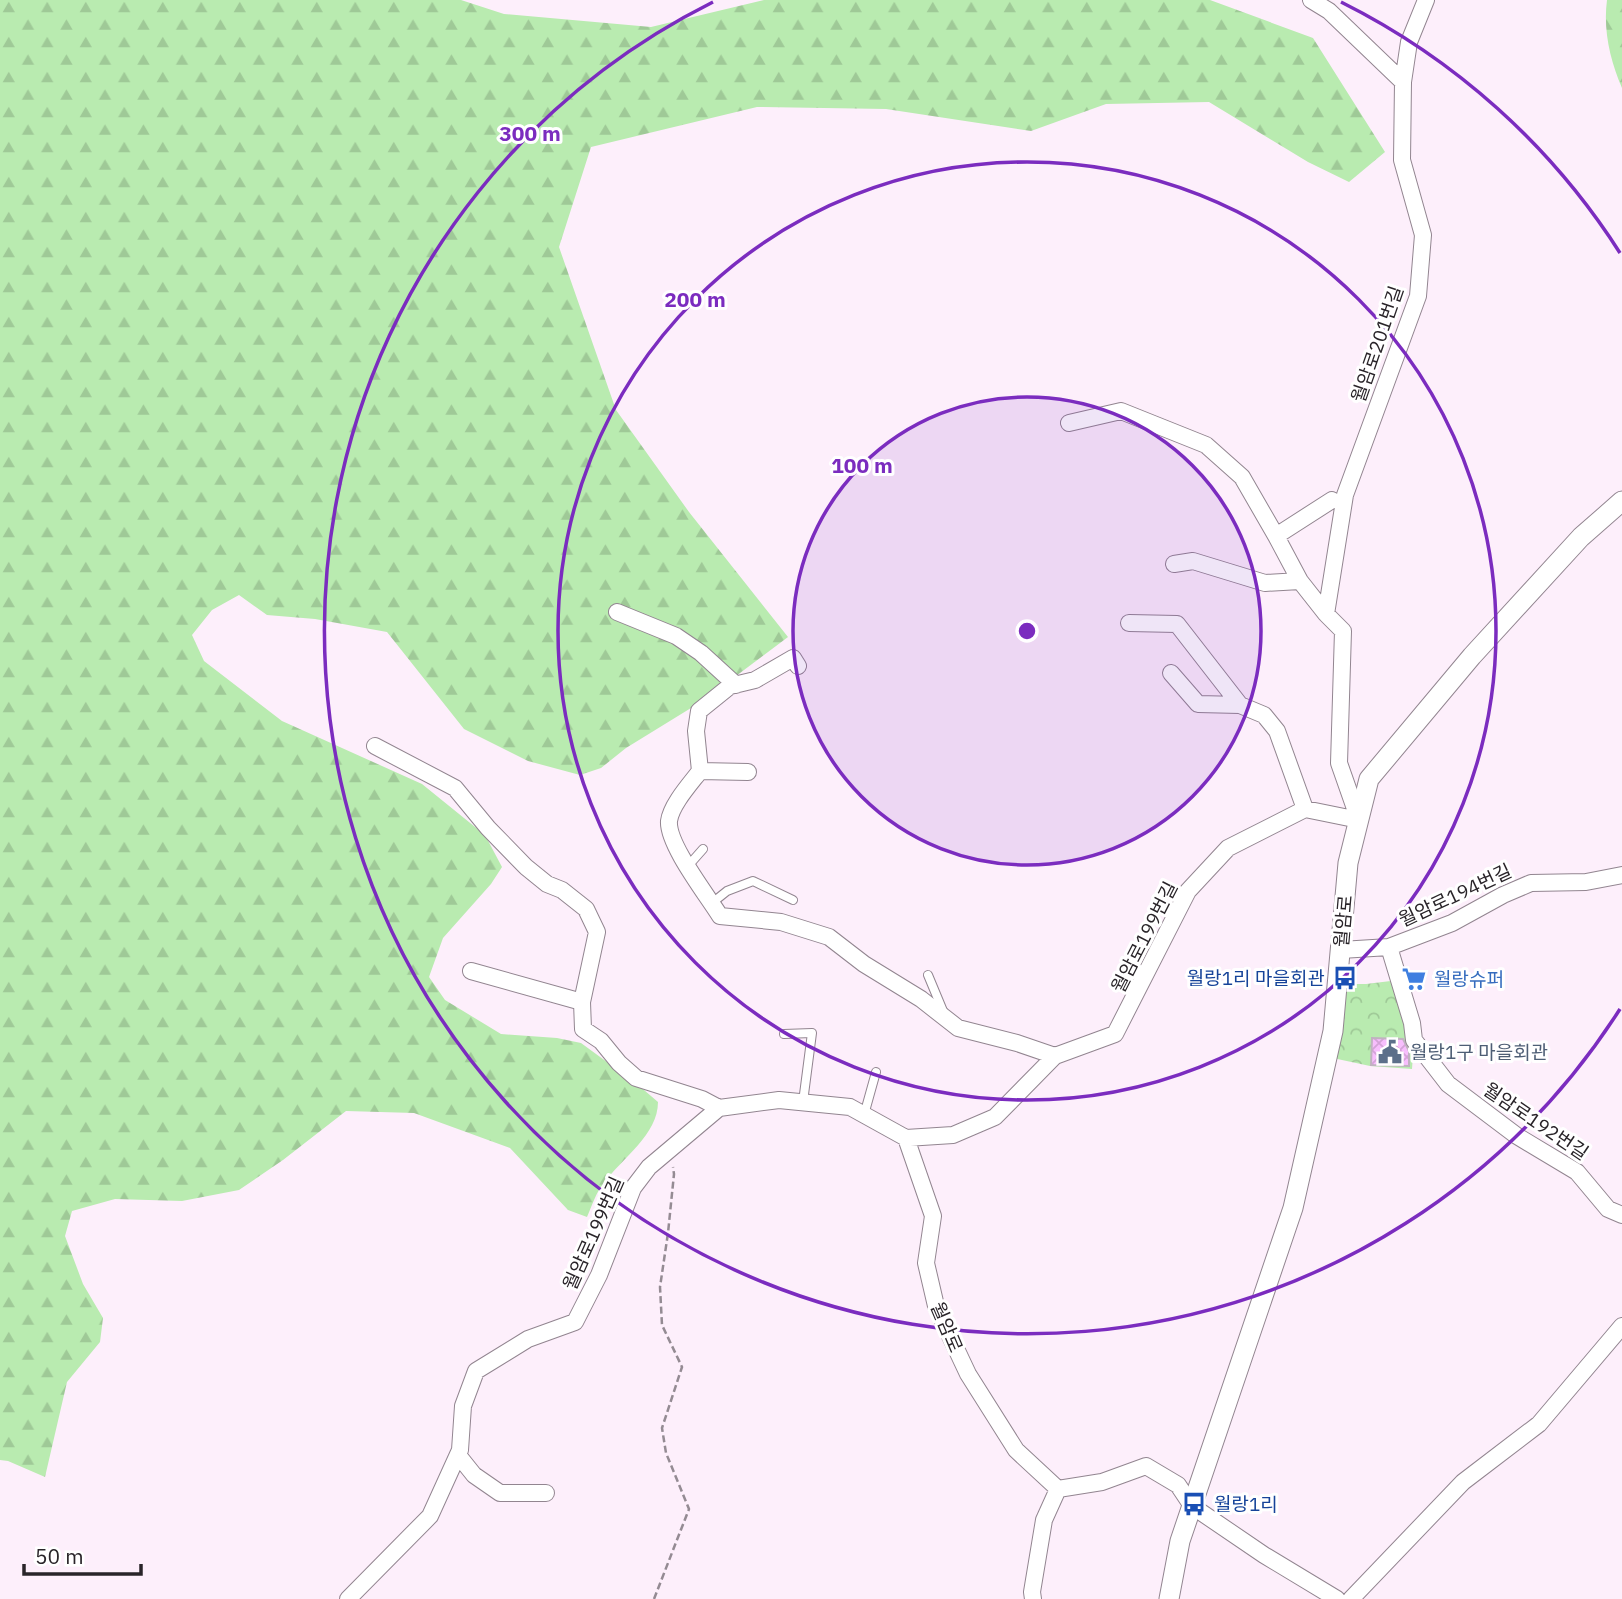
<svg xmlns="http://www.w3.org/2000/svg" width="1622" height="1599" font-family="'IBM Plex Sans','Noto Sans KR',sans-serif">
<defs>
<pattern id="forest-firs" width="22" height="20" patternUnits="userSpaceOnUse" patternTransform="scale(1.75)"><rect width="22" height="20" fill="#b9ebb0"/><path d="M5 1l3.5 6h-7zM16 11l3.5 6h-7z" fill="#9fc997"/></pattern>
<pattern id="park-crowns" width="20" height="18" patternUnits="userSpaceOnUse" patternTransform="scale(1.75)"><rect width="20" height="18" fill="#b9ebb0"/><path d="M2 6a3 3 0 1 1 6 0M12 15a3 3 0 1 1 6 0" fill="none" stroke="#9fc997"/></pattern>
<pattern id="building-cross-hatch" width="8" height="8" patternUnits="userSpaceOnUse" patternTransform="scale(1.75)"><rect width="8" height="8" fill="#f7befc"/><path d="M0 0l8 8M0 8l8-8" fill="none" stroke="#d4a3d8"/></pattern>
</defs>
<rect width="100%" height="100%" fill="#fdeffb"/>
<path fill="url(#forest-firs)" d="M0,0h461l43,14 147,13 113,-27h446l103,38 72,114 -36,30 -41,-20 -99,-60 -103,2 -75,27 -145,-22 -129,-2 -166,40 -32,100 57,163 73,102 99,125 -84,63 -78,48 -25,20 -21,7 -52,-14 -64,-32 -77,-97 -72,-13 -48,-4 -28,-20 -27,15 -20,25 12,26 78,60 140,63 63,51 17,32 -11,17 -48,54 -14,39 16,23 56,34 56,4 24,5 56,41 21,18c0,33 -36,56 -54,81 -8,9 -12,23 -17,34l-19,-7 -58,-62 -96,-35 -68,-2 -63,49 -44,30 -57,11 -67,-2 -43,12 -7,25 18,48 20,34 -3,24 -33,40 -22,95 -37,-16 -8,-1z
M1607,0h15v88c-12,-28 -19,-58 -15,-88z"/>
<path fill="url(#park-crowns)" d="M1399,980l15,60 -2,29 -42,-3 -42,-9 10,-73h28z"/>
<path fill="url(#building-cross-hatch)" stroke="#c0b3c0" stroke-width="2" d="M1372,1038l31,1 6,12v15l-38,-1z"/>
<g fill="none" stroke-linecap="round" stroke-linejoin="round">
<g stroke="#928590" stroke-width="10">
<path id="service" d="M688,866l15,-17
M712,903l15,-12 26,-10 40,19
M928,975l15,36
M784,1034l28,-1 -9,69
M864,1115l12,-43"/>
</g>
<g stroke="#928590" stroke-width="18">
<path id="minor" d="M1311,0l18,11 74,71
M1069,423l52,-12 85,34 36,32 34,59
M1174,564l19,-3 72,22 35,-2 26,33
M1300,581l-24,-45 56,-36
M617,612l59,24 25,17 35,32
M1129,623l48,1 63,81
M1171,673l27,31 42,1 24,10 13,16 28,78
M375,746l80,42 33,40 38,39 21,17 15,6 24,19 11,23 -15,70
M700,771l-4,-40 3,-20 31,-25 25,-6 38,-22 5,8
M748,772l-48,-1c-10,13 -29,34 -31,50 -2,23 38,74 51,95l61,6 48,15 35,27 57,35 37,29 59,15 38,13
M1359,820l-20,-57 4,-132 -17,-17 19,-119 73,-199 5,-61 -21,-75 1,-78 6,-40 17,-42
M1389,947l63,-24 51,-28 28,-12 55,-1 36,-7
M1341,950l48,-3 23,76 2,17 34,44 69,52 60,36 31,37 14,6
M471,971l111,31 1,27 18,12 18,22 17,15 66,21 17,9
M906,1138l27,78 -7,47 10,43 32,68 48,76 42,39
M458,1455l16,20 26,18h46
M348,1599l82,-83 30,-66 3,-44 13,-35 52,-32 47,-17 24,-47 34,-87 16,-21 70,-59 60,-8 71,7 56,31 47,-3 42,-18 60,-61 60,-22 73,-143 40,-43 77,-39 54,11
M1033,1599l-1,-7 12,-72 14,-31 44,-7 44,-16 32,19 14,21 72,49 73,44
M1351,1599l112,-117 76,-58 83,-98"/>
</g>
<g stroke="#928590" stroke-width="21">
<path id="tertiary" d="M1169,1599l11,-58 113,-333 40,-177 15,-168 21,-84 103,-123 109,-119 41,-36"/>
</g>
<path stroke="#948b93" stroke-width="2.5" stroke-dasharray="7 3.5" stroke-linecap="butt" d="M654,1599l35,-90 -23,-56 -4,-25 20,-61 -20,-42 -2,-38 8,-54 6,-59 -1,-7"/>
<use href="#service" stroke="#fff" stroke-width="8"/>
<use href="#minor" stroke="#fff" stroke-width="16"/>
<use href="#tertiary" stroke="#fff" stroke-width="19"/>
</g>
<circle cx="1027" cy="631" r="234" fill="#7b2cbf" fill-opacity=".12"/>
<g fill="none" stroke="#7b2cbf" stroke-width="3.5">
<circle cx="1027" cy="631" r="234"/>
<circle cx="1027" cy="631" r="469"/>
<path d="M1620 1009A703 703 0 1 1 713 2M1341 2A703 703 0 0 1 1620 253"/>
</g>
<defs>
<g id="bus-bare" transform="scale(1.89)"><path d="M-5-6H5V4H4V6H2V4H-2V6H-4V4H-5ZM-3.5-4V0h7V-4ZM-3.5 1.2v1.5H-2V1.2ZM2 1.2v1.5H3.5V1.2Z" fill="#1a4fb4" stroke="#fff" stroke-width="2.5" paint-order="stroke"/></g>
<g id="supermarket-bare" transform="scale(1.89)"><path d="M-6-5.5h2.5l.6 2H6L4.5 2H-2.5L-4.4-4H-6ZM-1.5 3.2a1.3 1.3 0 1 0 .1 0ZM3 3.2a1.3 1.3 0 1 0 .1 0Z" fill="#3f7fe0" stroke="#fff" stroke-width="2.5" paint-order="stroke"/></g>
<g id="civic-bare" transform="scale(1.89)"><path d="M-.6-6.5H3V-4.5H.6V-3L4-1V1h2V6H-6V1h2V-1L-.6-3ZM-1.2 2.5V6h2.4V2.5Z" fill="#5c6f8a" stroke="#fff" stroke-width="2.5" paint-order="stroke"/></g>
</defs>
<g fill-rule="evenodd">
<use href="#bus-bare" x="1345" y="978"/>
<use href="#supermarket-bare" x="1414" y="979"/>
<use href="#civic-bare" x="1390" y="1052"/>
<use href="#bus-bare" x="1194" y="1504"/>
</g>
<g text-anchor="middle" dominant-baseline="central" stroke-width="6" stroke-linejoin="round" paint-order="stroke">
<g font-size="19" fill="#292429" stroke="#fff">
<text transform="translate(1377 344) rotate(-71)">월암로201번길</text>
<text transform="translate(1455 895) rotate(-25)">월암로194번길</text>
<text transform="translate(1343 921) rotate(-85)">월암로</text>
<text transform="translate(1144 937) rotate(-63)">월암로199번길</text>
<text transform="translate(1536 1121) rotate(34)">월암로192번길</text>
<text transform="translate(593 1233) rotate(-66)">월암로199번길</text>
<text transform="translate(947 1327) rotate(67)">월암로</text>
</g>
<g font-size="19" fill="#164399" stroke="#fff" text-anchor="end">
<text x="1325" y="978">월랑1리 마을회관</text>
<text x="1214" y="1504" text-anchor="start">월랑1리</text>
</g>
<g font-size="19" fill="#366cbe" stroke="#fff" text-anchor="start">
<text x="1434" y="979">월랑슈퍼</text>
</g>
<g font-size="19" fill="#4e5e75" stroke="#fff" text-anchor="start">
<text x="1410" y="1052">월랑1구 마을회관</text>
</g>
</g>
<circle cx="1027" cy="631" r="10" fill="#7b2cbf" stroke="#fff" stroke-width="3.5"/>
<g font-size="21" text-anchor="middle" font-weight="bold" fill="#7b2cbf" stroke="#fff" stroke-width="6" stroke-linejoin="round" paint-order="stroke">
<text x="530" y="141">300 m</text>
<text x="695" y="307">200 m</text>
<text x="862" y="473">100 m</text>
</g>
<path d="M24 1564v10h117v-10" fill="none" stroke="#292429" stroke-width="3.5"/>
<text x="35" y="1564" font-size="21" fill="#292429" stroke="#ffffff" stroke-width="5" paint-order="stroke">50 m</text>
</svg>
